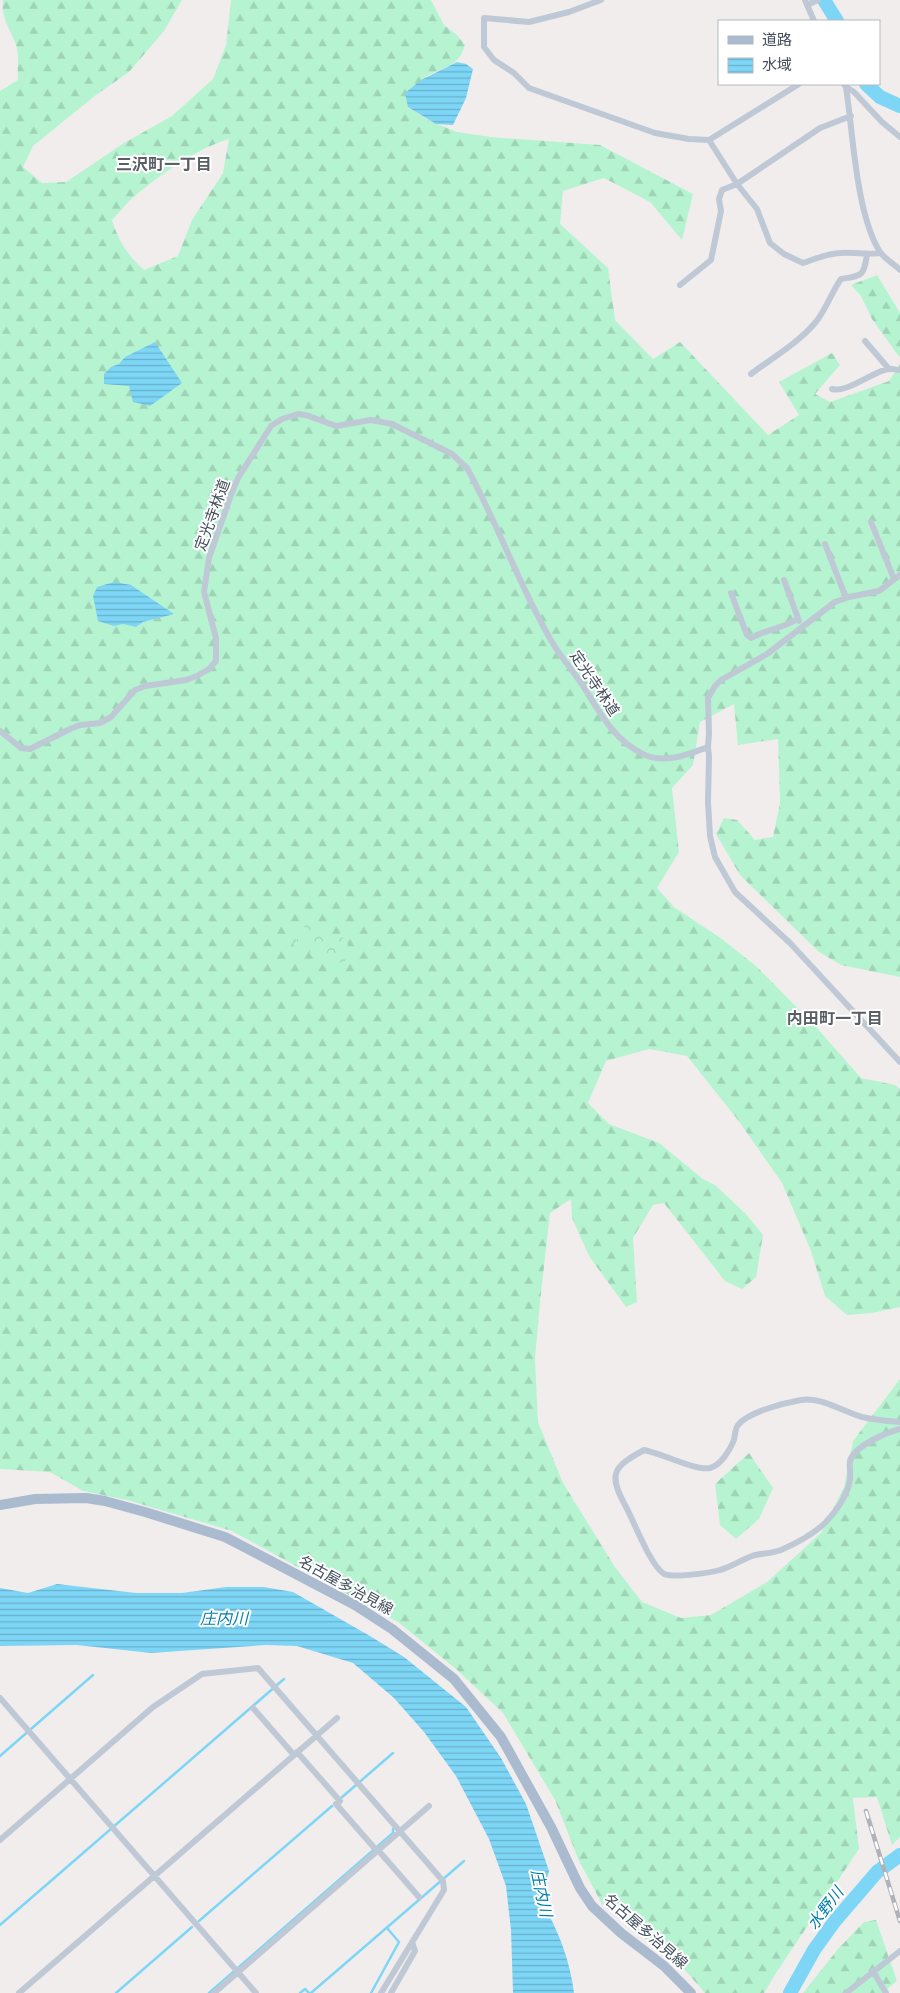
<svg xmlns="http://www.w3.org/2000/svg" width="900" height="1993" font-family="'PT Sans','Noto Sans JP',sans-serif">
<defs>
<pattern id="forest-firs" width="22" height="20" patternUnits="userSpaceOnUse" patternTransform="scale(1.25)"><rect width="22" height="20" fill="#b6f4d1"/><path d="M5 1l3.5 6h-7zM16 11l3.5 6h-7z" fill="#9ed3b6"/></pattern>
<pattern id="park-crowns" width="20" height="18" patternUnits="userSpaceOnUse" patternTransform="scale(1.25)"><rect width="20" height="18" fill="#b6f4d1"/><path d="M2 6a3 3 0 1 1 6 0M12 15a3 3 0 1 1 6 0" fill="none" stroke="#9ed3b6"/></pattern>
<pattern id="water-rules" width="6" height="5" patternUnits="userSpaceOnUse" patternTransform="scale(1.25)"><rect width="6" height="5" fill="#7ed6f6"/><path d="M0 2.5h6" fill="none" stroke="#69b0ca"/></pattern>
</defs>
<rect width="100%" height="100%" fill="#f1eded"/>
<path fill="url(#forest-firs)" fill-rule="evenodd" d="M3,0h179l-18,31 -35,41 -33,23 -63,51 -10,21 19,16 24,-1 58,-39 48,-27 41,-37 13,-34 5,-45h200l13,25 13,10 8,10c-7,25 -25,21 -42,34 -7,5 -11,20 -15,28l22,14 27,11 34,5 109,8 93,49 -11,46 -32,-38 -46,-24 -41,13 -3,33 48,44 7,52 38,39 27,-17 88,93 31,-20 -20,-33 53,-29 8,12 -25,29 15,8 59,-21 11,-17v613l-59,-12 -22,-13 -79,-77 -24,-41 8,-16 13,2 18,20 18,-3 7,-34 -2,-64 -40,6 -4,-41 -34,18 -7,43 -21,23 7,64 -22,36 17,19 48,32 35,28 60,61 44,50 34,7 5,4v218l-28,6 -25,2 -22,-19 -14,-45 -29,-68 -44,-63 -51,-64 -38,-7 -43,12 -18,42 21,21 50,19 44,36 12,6 31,29 17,21 -7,42 -14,12 -17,-8 -61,-78 -11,2 -20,33 4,64 -11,5 -37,-51 -17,-38 -1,-19 -21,14 -10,89 -5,57 3,63 25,61 52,84 27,35 39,16 30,-3 56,-33 54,-49 23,-46 9,-46 47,-62v458l-8,8 -15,-48 -24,1 6,51 -83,124 -12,20h-59l-20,-23 -83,-66 -23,-43 -24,-61 -52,-87 -47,-44 -58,-47 -166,-91 -105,-31 -44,-9 -33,-19 -50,-3v-1378l18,-11c-1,-9 1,-23 -1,-32 -5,-17 -17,-29 -14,-48zM229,139l-6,34 -31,47 -14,36 -34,14c-16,-14 -26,-30 -32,-50 8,-8 15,-18 24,-25 25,-21 62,-47 93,-56z
M877,275l23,38v45l-28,-39 -11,-23 -10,-11z
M749,1453l24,35 -14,31 -23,20 -16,-14 -5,-41z
M876,1920l21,61 -15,12h-79l35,-44 26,-27z"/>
<path fill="url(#park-crowns)" d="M307,912c3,5 18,20 24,22 5,2 10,2 15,5 3,9 5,16 -2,23l-14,1 -20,-9 -1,-6 -3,-3 -6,2 -6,-1 -1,-2 12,-15 -3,-14z"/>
<path fill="url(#water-rules)" d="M457,62l9,2 7,5 -7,29 -13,27 -17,-1 -28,-17 -3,-14 16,-13z
M155,342l27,41 -32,23 -17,-4 -4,-16 -25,-2v-10l7,-7 8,-3 6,-7z
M114,582l17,3 43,29 -31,8 -7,5 -13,-3 -9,2 -16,-5 -5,-25 4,-9z
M57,1584l79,9h46l44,-6h38l29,5 77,44 34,21 62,50 35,51 25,46 23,67 -8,30c17,28 29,59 33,92h-61l-2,-63 -5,-44 -17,-47 -33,-63 -32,-44 -30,-34 -41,-35 -56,-17 -31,-1 -115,8 -74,-8 -77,1v-58l28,5z"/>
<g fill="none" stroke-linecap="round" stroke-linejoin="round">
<path stroke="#7ed6f6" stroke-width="2.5" d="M0,1756l93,-81
M341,1798l52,-45
M199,1921l133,-115
M0,1925l284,-246
M116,1993l76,-66
M209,1993l184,-160v-4
M300,1993l5,-4 4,4
M311,1993l153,-132
M371,1993l28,-51 -12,-14"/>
<path stroke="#7ed6f6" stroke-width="14" d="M824,0l13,21
M866,84l14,13 20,9
M790,1993l24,-43 20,-28 43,-50 23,-17"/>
<path stroke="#bfc9d5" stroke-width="6" d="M601,0l-32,12 -40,10 -45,-4v29l10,13 20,13 15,15 126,45 34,6 20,1 90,-56
M805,0l9,21
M807,5l11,-5
M844,84l2,3c7,46 10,127 34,165 5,7 14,12 20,18
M846,87l8,5 28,30 18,15
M709,140l28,44 20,25 13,34 14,11 19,9c12,-4 25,-10 38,-10 14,-1 26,2 40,0
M680,285l31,-25 10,-49 -2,-12 3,-9 15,-6 83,-56 31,-12
M865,341l24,28
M751,374c21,-16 47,-31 64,-51 11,-13 16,-30 26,-44 22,-4 22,-2 26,-24
M832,389c16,4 40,-17 56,-20 4,-1 8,1 12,1
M871,522l23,57
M825,544l21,54
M900,575l-21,16 -30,6 -14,5 -68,52 -46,26 -6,6 -7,12 1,36 -1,13 1,9 -1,46 2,34 5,21 20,35 55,51 110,119
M784,580l15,41
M731,593l16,42 4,3c16,-9 31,-9 46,-19
M0,731l21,17 9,1 40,-20 10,-4 20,-2 11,-6 24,-27 10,-4 41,-6 11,-4 12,-7 7,-8v-23l-12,-46 5,-34 22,-63 7,-17 33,-52 11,-7 16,-5 8,1 30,11 35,-6 21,4 60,30 15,14c31,56 52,118 85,174 10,17 23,31 33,47 16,26 30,52 60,66 21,9 44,-1 63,-8
M900,1422c-13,-1 -25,-2 -38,-5 -18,-5 -43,-21 -61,-17 -17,3 -53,12 -63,25 -3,4 -3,10 -4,15 -4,10 -13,25 -24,28 -15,3 -49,-15 -66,-18 -31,17 -36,24 -19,55 9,16 25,60 39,69 9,4 46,-1 56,-4 11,-3 21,-10 32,-14 9,-3 19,-2 29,-6 16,-7 33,-16 45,-28 11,-12 22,-27 24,-43 1,-6 -1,-13 0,-18 5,-16 36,-28 50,-32
M0,1698l256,295
M253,1708l41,47
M297,1752l43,49 -4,3 41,47
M0,1840l153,-133 49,-33 56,-6 185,213 1,9 -63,103
M378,1850l41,47
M873,1971l13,22
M19,1993l318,-275
M214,1993l215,-187
M391,1993l24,-42 -3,-9
M846,1993l54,-42"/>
<path stroke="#aabbd0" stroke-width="10" d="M0,1505l35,-6 51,-1 19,3 40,11 80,25 130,68 37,24 62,50 47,58 50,90 29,61 12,18 29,27 43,33 27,27"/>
<g stroke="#afb2b9" stroke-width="4.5">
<path id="rail" d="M866,1811l34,110"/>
</g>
<use href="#rail" stroke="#fff" stroke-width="2.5" stroke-dasharray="8" stroke-linecap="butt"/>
</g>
<g text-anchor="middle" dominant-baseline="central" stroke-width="4" stroke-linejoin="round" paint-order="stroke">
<g font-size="15" fill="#44505d" stroke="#fff">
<text transform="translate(212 515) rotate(-70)">定光寺林道</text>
<text transform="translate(595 683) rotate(56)">定光寺林道</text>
<text transform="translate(346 1585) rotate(29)">名古屋多治見線</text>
<text transform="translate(646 1931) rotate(41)">名古屋多治見線</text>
</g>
<g font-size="16" font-weight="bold" fill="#595d64" stroke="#fff">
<text x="164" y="164">三沢町一丁目</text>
<text x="835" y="1018">内田町一丁目</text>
</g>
<g font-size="16" font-style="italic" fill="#017eac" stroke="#fff">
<text x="224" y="1618">庄内川</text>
<text transform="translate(542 1893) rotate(78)">庄内川</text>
<text transform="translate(825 1908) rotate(-53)">水野川</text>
</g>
</g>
<rect x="718" y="20" width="162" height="65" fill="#ffffff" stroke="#b4b9be"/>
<rect x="728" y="36" width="25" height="8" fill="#aabbd0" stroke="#b4b9be"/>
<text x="762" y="45" font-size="15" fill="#44505d">道路</text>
<rect x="728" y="58" width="25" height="15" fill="url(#water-rules)" stroke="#b4b9be"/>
<text x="762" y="70" font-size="15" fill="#44505d">水域</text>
</svg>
